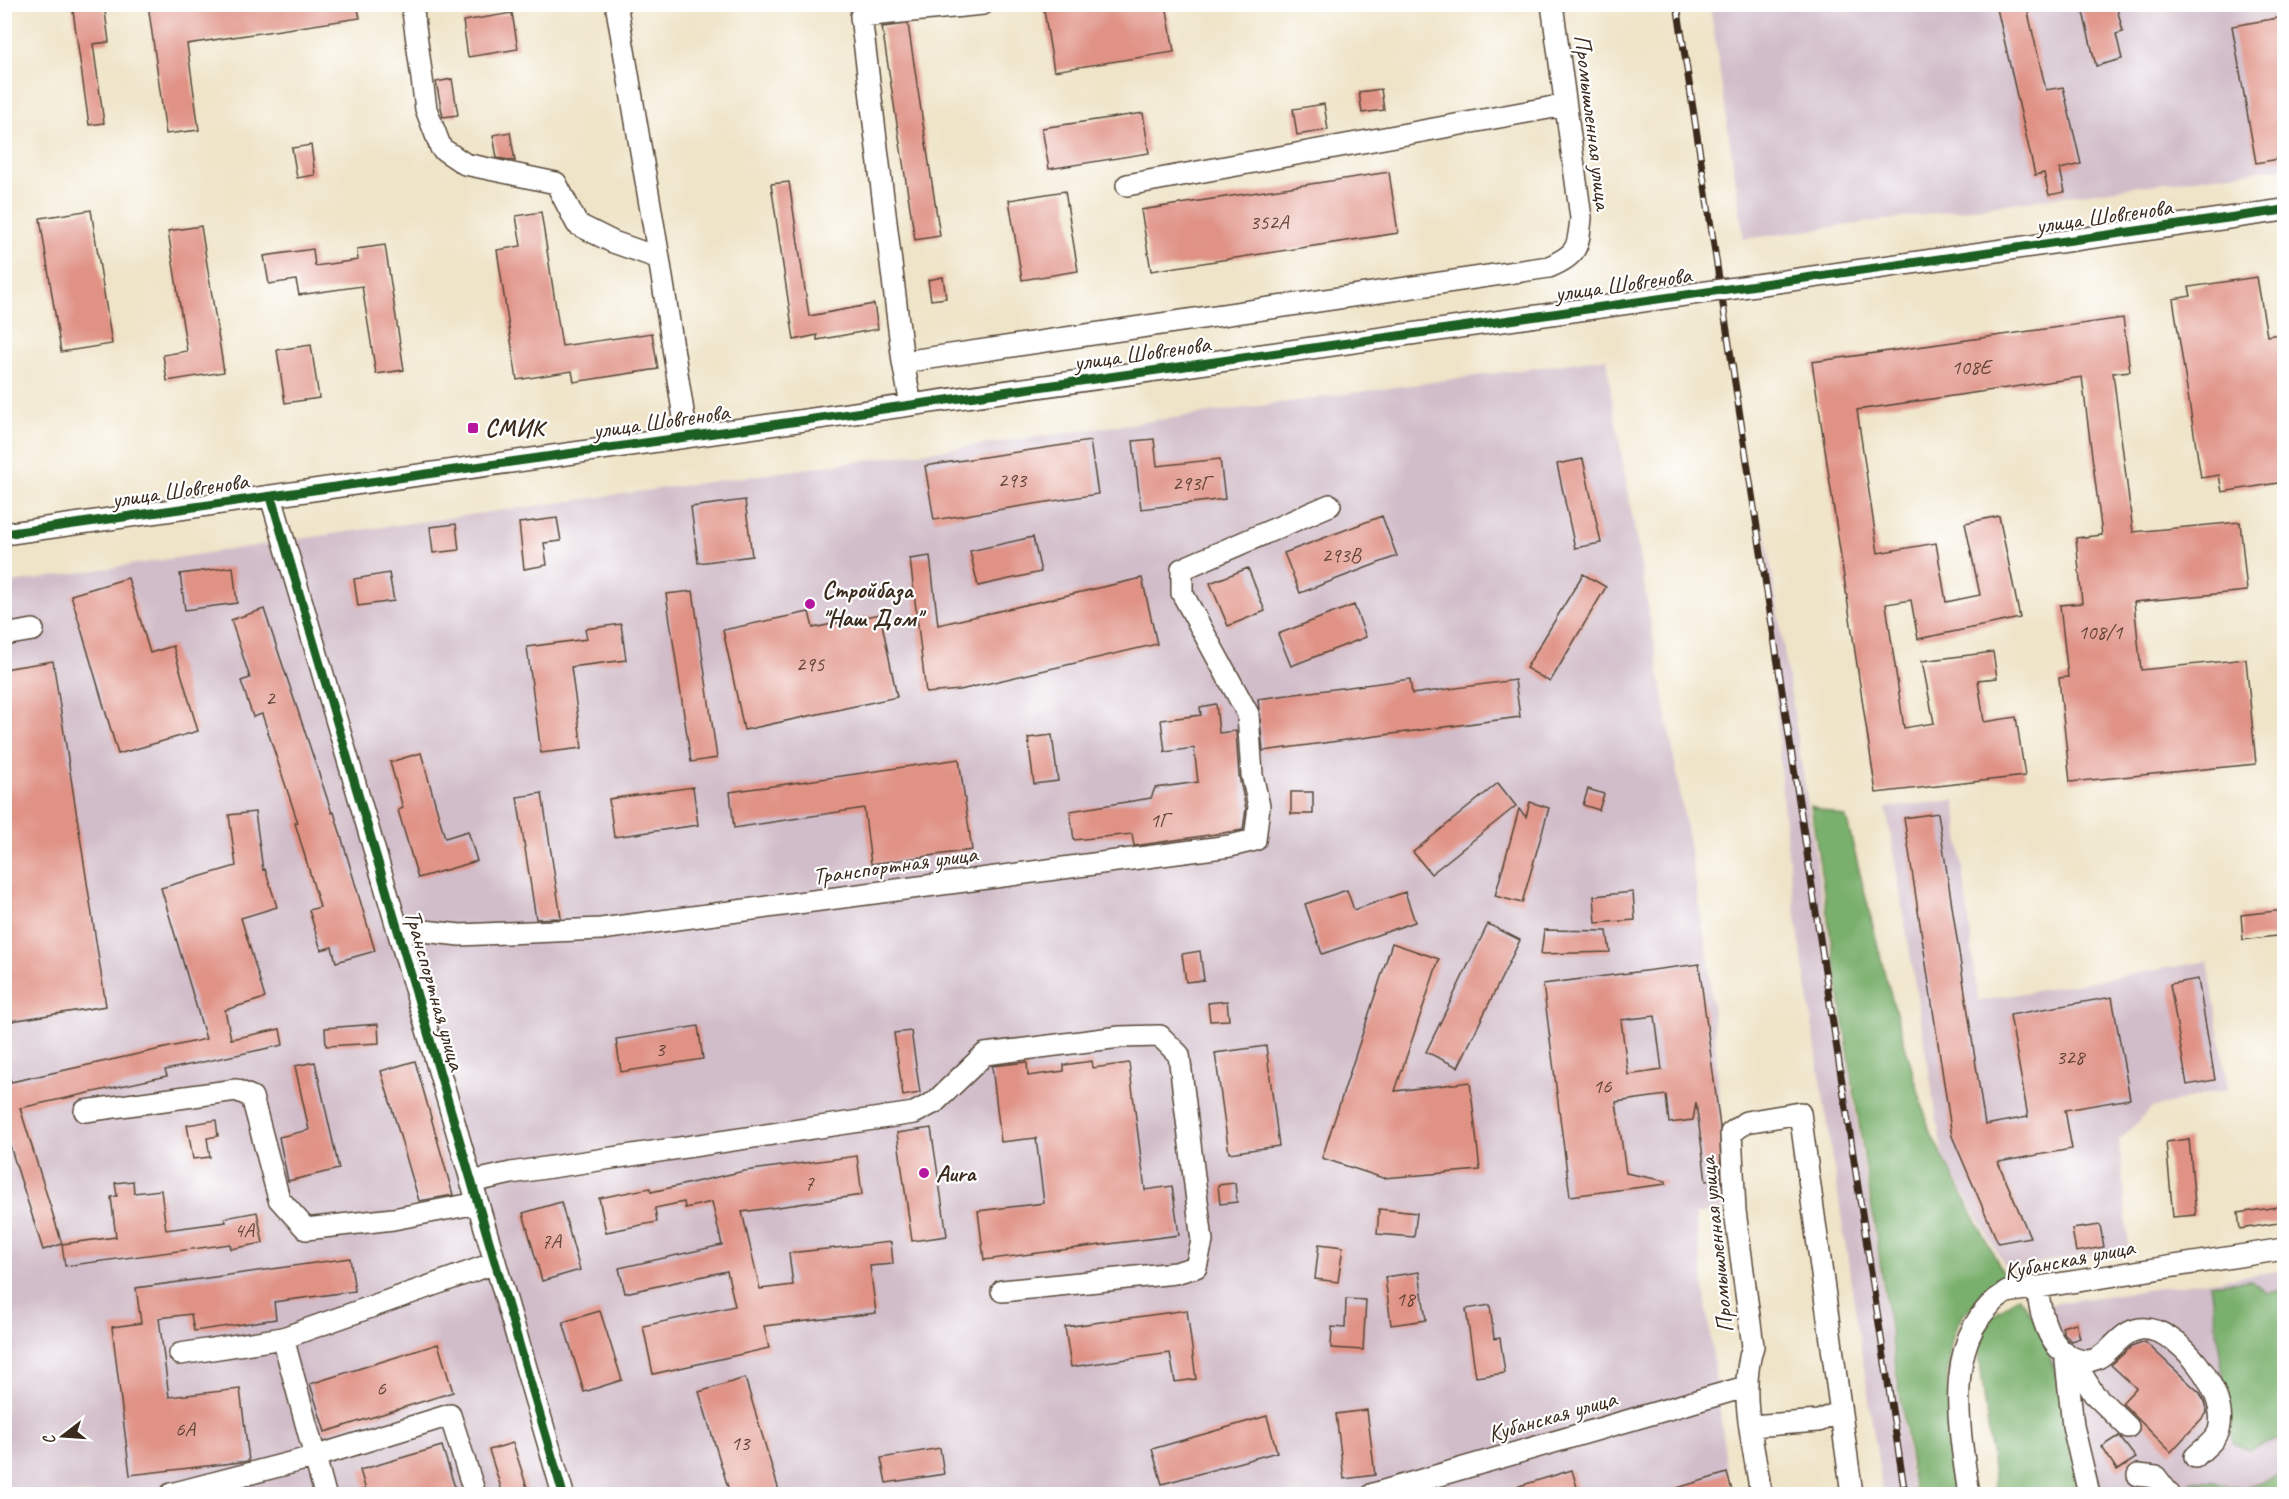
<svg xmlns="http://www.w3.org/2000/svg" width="2289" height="1499" font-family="Caveat,sans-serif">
<rect width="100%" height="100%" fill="#fff"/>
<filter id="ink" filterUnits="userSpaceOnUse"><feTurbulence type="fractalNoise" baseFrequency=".0167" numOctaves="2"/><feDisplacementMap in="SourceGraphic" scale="12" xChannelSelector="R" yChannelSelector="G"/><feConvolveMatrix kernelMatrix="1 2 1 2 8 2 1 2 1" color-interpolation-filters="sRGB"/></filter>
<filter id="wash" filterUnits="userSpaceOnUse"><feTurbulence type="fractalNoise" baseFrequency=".008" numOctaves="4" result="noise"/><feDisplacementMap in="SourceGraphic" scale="24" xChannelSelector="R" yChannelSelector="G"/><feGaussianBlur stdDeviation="1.35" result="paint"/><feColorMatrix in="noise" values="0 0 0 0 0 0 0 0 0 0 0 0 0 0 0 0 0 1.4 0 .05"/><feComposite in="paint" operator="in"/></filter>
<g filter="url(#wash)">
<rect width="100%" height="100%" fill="#efe4c8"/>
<path fill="#d1bdc9" d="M1710,5h574v162l-540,72z
M1607,358l4,35 97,562 13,160 2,95 -28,4 35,280h-1725v-910l334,-51z
M1764,520l124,806 25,168h-30l-92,-611 -9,-90z
M1955,800l23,201 230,-40 20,128 -76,19 -33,32 10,109 -123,19 -63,-112 -57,-348z
M2284,1270v224h-260l-2,-186z"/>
<path fill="#7ab06d" stroke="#5a6d46" stroke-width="1.5" d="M1811,806l35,11 39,158 45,157 78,150c-19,10 -45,25 -53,48 -14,37 -3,124 3,164h-43z
M2251,1280l16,13 17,-3v148l-35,12 -16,-7 -23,-159z
M2018,1297c36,33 53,148 65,197h-87l-18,-149 15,-30z
M2284,1472v22h-85l-8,-12h23l30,7z"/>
<g id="blocks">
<path fill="#e09285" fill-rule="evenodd" d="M72,4h32l5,38 -16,2 11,79 -15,2z
M148,4h34v4l25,-4h150l3,14 -173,26 12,86 -33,4z
M1043,4h123l8,48 -120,19z
M1996,4h30l20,86 17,-3 18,77 -21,5 5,23 -16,3 -5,-22 -9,2z
M2081,4h35l7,28 -7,2 6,25 -26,7z
M512,13l6,36 -50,8 -5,-36z
M2284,17v141l-28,5 -24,-137z
M908,24l32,212 -25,4 -33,-213z
M452,79l6,36 -15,2 -7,-35z
M1381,89l3,21 -22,3 -3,-21z
M1324,104l4,26 -31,5 -4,-26z
M1143,113l6,40 -100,16 -7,-41z
M510,132l5,29 -18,-3 -4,-23z
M311,145l4,30 -18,3 -5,-30z
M1389,172l9,61 -247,38 -10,-61z
M789,182l20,134 65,-12 4,25 -61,11v-5l-23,5 -23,-156z
M1065,191l13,80 -56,9 -13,-80z
M91,210l21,134 -51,8 -21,-134z
M541,212l21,134 90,-13 6,36 -84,13 -2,-11 -55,9 -20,-130 24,-4 -5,-30z
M201,226l23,146 -57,9 -4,-26 24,-4 -19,-120z
M385,245l19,125 -28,4 -14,-88 -63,9 -3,-15 -27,4 -5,-28 49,-7 2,17 43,-6 -1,-11z
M943,277l3,21 -15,2 -3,-20z
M2257,277l10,59 13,-2 4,30v53l-4,1 4,29v35l-62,10 -3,-17 -18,3 -28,-179 18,-3 -2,-9z
M2123,318l7,53 -17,2 20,159 107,-10 7,69 -113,11 7,68 105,-11 10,105 -186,18 -11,-104 9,-1 -8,-72 22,-2 -6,-65 26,-3 -20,-158 -225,33 21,143 58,-10 10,59 34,-7 -15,-72 34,-7 21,102 -102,21 -7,-39 -25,4 18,124 30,-5 -12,-62 71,-9 4,26 -19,2 6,42 32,-5 9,59 -149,17 -64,-431z
M311,345l8,53 -34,5 -8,-53z
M1154,439l3,27 63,-7 5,40 -84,10 -8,-68z
M1090,441l8,53 -164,26 -9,-54z
M1583,459l18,84 -26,5 -18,-84z
M745,500l7,56 -54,7 -7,-56z
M1382,516l15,40 -97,37 -16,-40z
M557,518l4,23 -17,2 3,22 -23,4 -5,-46z
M456,524l3,26 -26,3 -3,-26z
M1033,537l8,35 -63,14 -8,-35z
M930,556l8,69 204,-47 15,66 -197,46 -34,3 -16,-134z
M233,567l4,36 -52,7 -5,-36z
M1248,568l17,43 -37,15 -18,-43z
M389,573l5,28 -36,5 -4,-27z
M1583,574l23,13 -56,95 -24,-14z
M128,578l22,75 23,-7 25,85 -80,23 -47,-159z
M693,591l24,167 -26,4 -25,-168z
M1354,605l12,32 -75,29 -13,-32z
M264,609l68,204 2,-1 41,139 -39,11 -4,-15 -11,3 -12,-40 11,-3 -25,-84h3l-36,-109 -9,3 -12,-36 9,-3 -19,-58z
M809,612l4,16 67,-14 17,83 -153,33 -21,-100z
M621,624l5,36 -55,7 11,81 -41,5 -14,-106 60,-8 -2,-10z
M53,661l53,345 -102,16v-353z
M1410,679l2,15 103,-14 5,37 -257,34 -5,-52z
M1216,704l3,29 17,-2 3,45 7,33 -3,21 -109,16 -2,-12 -58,6 -4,-29 81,-13 4,-10 43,-6 -4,-34 -29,4 -4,-32 40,-5 -1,-8z
M1052,735l6,46 -24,3 -6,-46z
M421,753l24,85 23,-7 9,30 -59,17 -20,-68 5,-2 -13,-46z
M959,759l13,91 -101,14 -7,-56 -130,20 -4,-36z
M1498,783l18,23 -85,68 -18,-22z
M693,787l5,38 -84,12 -5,-38z
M1588,789l16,5 -5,16 -16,-5z
M1291,792h22v22h-22z
M542,793l19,125 -25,1 -19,-122z
M1530,802l19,6 -27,95 -27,-7 24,-87 7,8z
M255,812l8,58 2,-1 12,38 -36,11 24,80 -40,12 6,29 49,-10 3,16 -118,25 2,6 -147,32 42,136 -19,6 -39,-123v-55l4,-1 3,11 195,-43 -45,-151 75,-22 -7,-51z
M1938,813l47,312 43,-8 -18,-102 102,-18 18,102 -65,11 7,39 -74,13 32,75 -32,6 -46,-107 -48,-318z
M1347,890l7,20 51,-18 10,30 -93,32 -17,-50z
M1633,892l2,28 -39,3 -2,-27z
M2284,910v25l-41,5 -2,-25z
M1488,924l32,16 -62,127 -32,-15z
M1544,930l63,1 3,21 -69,2z
M1392,943l47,16 -44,132 75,-9 10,88 -97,8 -61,-20z
M1200,951l4,29 -18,2 -4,-28z
M1699,964l21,163 1,53 -15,1 -10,-79 -3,18 -24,3 -3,-28 -50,7 10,71 40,8v3l-96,12 -27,-212zM1655,1016l7,54 -34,5 -7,-55z
M2198,979l17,101 -28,5 -17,-101z
M1227,1001l2,19 -19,1 -2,-18z
M378,1024l1,19 -53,3 -1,-18z
M698,1026l5,33 -82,13 -5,-33z
M911,1031l9,62 -17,3 -9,-63z
M1266,1046l13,100 -50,7 -14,-100z
M415,1061l38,134 -34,6 -38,-130z
M1092,1061l1,7 36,-5 16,127 27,-4 7,49 -195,25 -6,-49 66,-8 -8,-65 -35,4 -9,-76 35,-4 1,14 36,-5v-6z
M315,1062l24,107 -51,12 -9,-44 30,-7 -14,-64z
M216,1120l2,16 -11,2 3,19 -17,2 -6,-34z
M931,1128l16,108 -35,5 -15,-108z
M2189,1139l7,76 -23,2 -7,-75z
M857,1156l5,39 -120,17 18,77 33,-4 -4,-32 102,-11 2,22 -23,2 6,47 -112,13 5,22 -116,26 -10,-48 92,-20 -8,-35 -102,22 -6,-25 103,-23 -10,-43 -27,6 -1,-6 -29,6 2,14 -51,10 -7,-34 51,-10 1,4 93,-21z
M133,1181l1,12 27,-3 5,40 60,-8 -1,-4 32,-6 6,31 -32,6 -1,-5 -165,22 -3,-22 54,-7 -5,-40 6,-1 -2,-13z
M1235,1183l2,19 -17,2 -2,-19z
M561,1202l19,68 -38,11 -19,-68z
M2284,1206v16l-44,7 -2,-16z
M1379,1209l38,4 -3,24 -37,-3z
M2100,1225l4,22 -28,5 -4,-23z
M1319,1244l24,3 -5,35 -23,-3z
M350,1258l5,33 -81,11 2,17 -82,12 -3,-17 -32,4 10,79 71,-8 9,72 -119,14 -18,-148 29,-4 -5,-35z
M1419,1272l7,48 -35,5 -6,-48z
M1346,1299l20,1 -3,50 -32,-2 1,-21 13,1z
M1490,1305l4,34 6,-1 5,35 -29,4 -10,-68z
M1187,1310l9,69 -21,3 -5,-29 -99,14 -6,-40z
M600,1311l22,69 -38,12 -21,-70z
M2076,1323l4,15 -9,3 -7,-7 -2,-7z
M2145,1342l55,51 4,9 3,11 -36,39 -49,-49 14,-15 -25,-23 20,-18z
M438,1344l15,48 -128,40 -15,-48z
M745,1378l35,116h-50l-31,-102z
M1367,1410l8,65 -31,4 -8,-65z
M1267,1416l10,36 -115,32 -10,-35z
M2119,1436l17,22 -19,12 -15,-23z
M513,1443l16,51h-26l-14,-44z
M442,1446l15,48h-90l-7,-24z
M940,1448l4,26 -58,9 -5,-25z
M1572,1470l7,24h-75l-1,-3z
M1727,1473l6,21h-66v-3z"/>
</g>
</g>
<g filter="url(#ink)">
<use href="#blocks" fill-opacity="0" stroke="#564638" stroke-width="1.5"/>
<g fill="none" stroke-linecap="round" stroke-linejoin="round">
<g stroke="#564638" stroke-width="24">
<path id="minor" d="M412,4l14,105 15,39 24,16 91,19 21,41 36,18 46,16 28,179
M619,4l-2,5 42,249
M1127,185l438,-80
M2059,242l225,-32
M903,362l-42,-346 122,-12
M911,405l-8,-43 646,-95c29,-13 29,-19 32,-49l-29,-214
M271,497l292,997
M4,534l1237,-176
M4,635l29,-5
M397,928l63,7 141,-6 629,-83 25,-6 4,-34 -7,-31 -4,-61 -66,-121v-24l148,-64
M85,1111l151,-21 16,7 27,102 27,30 87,-10 85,-16
M471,1182l40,-9 403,-60 21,-11 50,-48 135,-17 40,-1 19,19 23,186 -6,26 -21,6 -173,18
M2037,1287c3,25 10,60 36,71 33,14 40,-26 67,-29 38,-4 90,65 79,101 -2,9 -17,20 -24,27
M283,1338l42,156
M2065,1352l8,74 16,68
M180,1354l103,-16 212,-75
M2071,1357l23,37 34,33
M1751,1426l68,-5 20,-9
M2138,1475l18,2 13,17
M171,1494l146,-38 133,-41 25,79
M1373,1494l372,-107
M1761,1494c-7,-48 -23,-101 -8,-148l-18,-135 -4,-78 15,-11 54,-9 52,381
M1969,1494c-10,-65 -29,-162 38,-202l277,-43"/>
</g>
<use href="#minor" stroke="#fff" stroke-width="21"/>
<g stroke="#3b2a1e" stroke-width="7">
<path id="rail" d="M1677,4l228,1490"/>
</g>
<use href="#rail" stroke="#fff" stroke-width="4.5" stroke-dasharray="14" stroke-linecap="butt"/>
<g stroke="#564638" stroke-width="24" stroke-linecap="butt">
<path id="minor-bridge" d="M1241,358l818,-116"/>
</g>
<use href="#minor-bridge" stroke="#fff" stroke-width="21"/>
<g stroke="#fff" stroke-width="13">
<path id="cycleway" d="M271,497l292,997
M4,534l2280,-324"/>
</g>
<use href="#cycleway" stroke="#1b5e20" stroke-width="9"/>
</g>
</g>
<g fill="#b5179e" stroke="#fff" stroke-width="2">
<rect x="467" y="422" width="12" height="12" rx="3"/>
<circle cx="810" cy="604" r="6"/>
<circle cx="924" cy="1173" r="6"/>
</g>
<g text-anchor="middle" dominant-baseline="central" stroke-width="4.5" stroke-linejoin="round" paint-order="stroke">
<g font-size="21" fill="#644438">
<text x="1269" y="222">352А</text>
<text x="1971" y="367">108Е</text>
<text x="1012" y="480">293</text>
<text x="1191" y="483">293Г</text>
<text x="1341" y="555">293В</text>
<text x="2100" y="632">108/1</text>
<text x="810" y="664">295</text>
<text x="270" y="698">2</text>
<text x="1159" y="820">1Г</text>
<text x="660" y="1049">3</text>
<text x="2070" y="1057">328</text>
<text x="1602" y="1086">16</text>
<text x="809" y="1183">7</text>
<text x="244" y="1230">4А</text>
<text x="551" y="1241">7А</text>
<text x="1405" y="1299">18</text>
<text x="381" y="1388">6</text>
<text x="185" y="1429">6А</text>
<text x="740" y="1443">13</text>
</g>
<g font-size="24" fill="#3b2a1e" stroke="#fff">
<text transform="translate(1593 122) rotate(83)">Промышленная улица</text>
<text transform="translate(2104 216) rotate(-8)">улица Шовгенова</text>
<text transform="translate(1623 284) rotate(-8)">улица Шовгенова</text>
<text transform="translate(1142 353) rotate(-8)">улица Шовгенова</text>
<text transform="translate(661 421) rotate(-8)">улица Шовгенова</text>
<text transform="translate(180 490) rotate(-8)">улица Шовгенова</text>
<text transform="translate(895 865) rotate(-8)">Транспортная улица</text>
<text transform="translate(435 990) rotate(74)">Транспортная улица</text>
<text transform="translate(1716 1245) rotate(-96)">Промышленная улица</text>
<text transform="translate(2069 1259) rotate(-11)">Кубанская улица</text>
<text transform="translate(1552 1416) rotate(-16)">Кубанская улица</text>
</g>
<g font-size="24" font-weight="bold" fill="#3b2a1e" stroke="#fff" text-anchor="start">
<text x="485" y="428">СМИК</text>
<text x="822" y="590">Стройбаза<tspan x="822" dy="28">"Наш Дом"</tspan></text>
<text x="936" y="1173">Aura</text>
</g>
</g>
<rect width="2289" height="1499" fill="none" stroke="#fff" stroke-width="24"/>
<g transform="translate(63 1436) rotate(253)" stroke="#ffffff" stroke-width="4.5" paint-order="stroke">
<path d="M0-4.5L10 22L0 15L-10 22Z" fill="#3b2a1e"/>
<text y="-9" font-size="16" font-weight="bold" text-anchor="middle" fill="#3b2a1e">С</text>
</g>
</svg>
